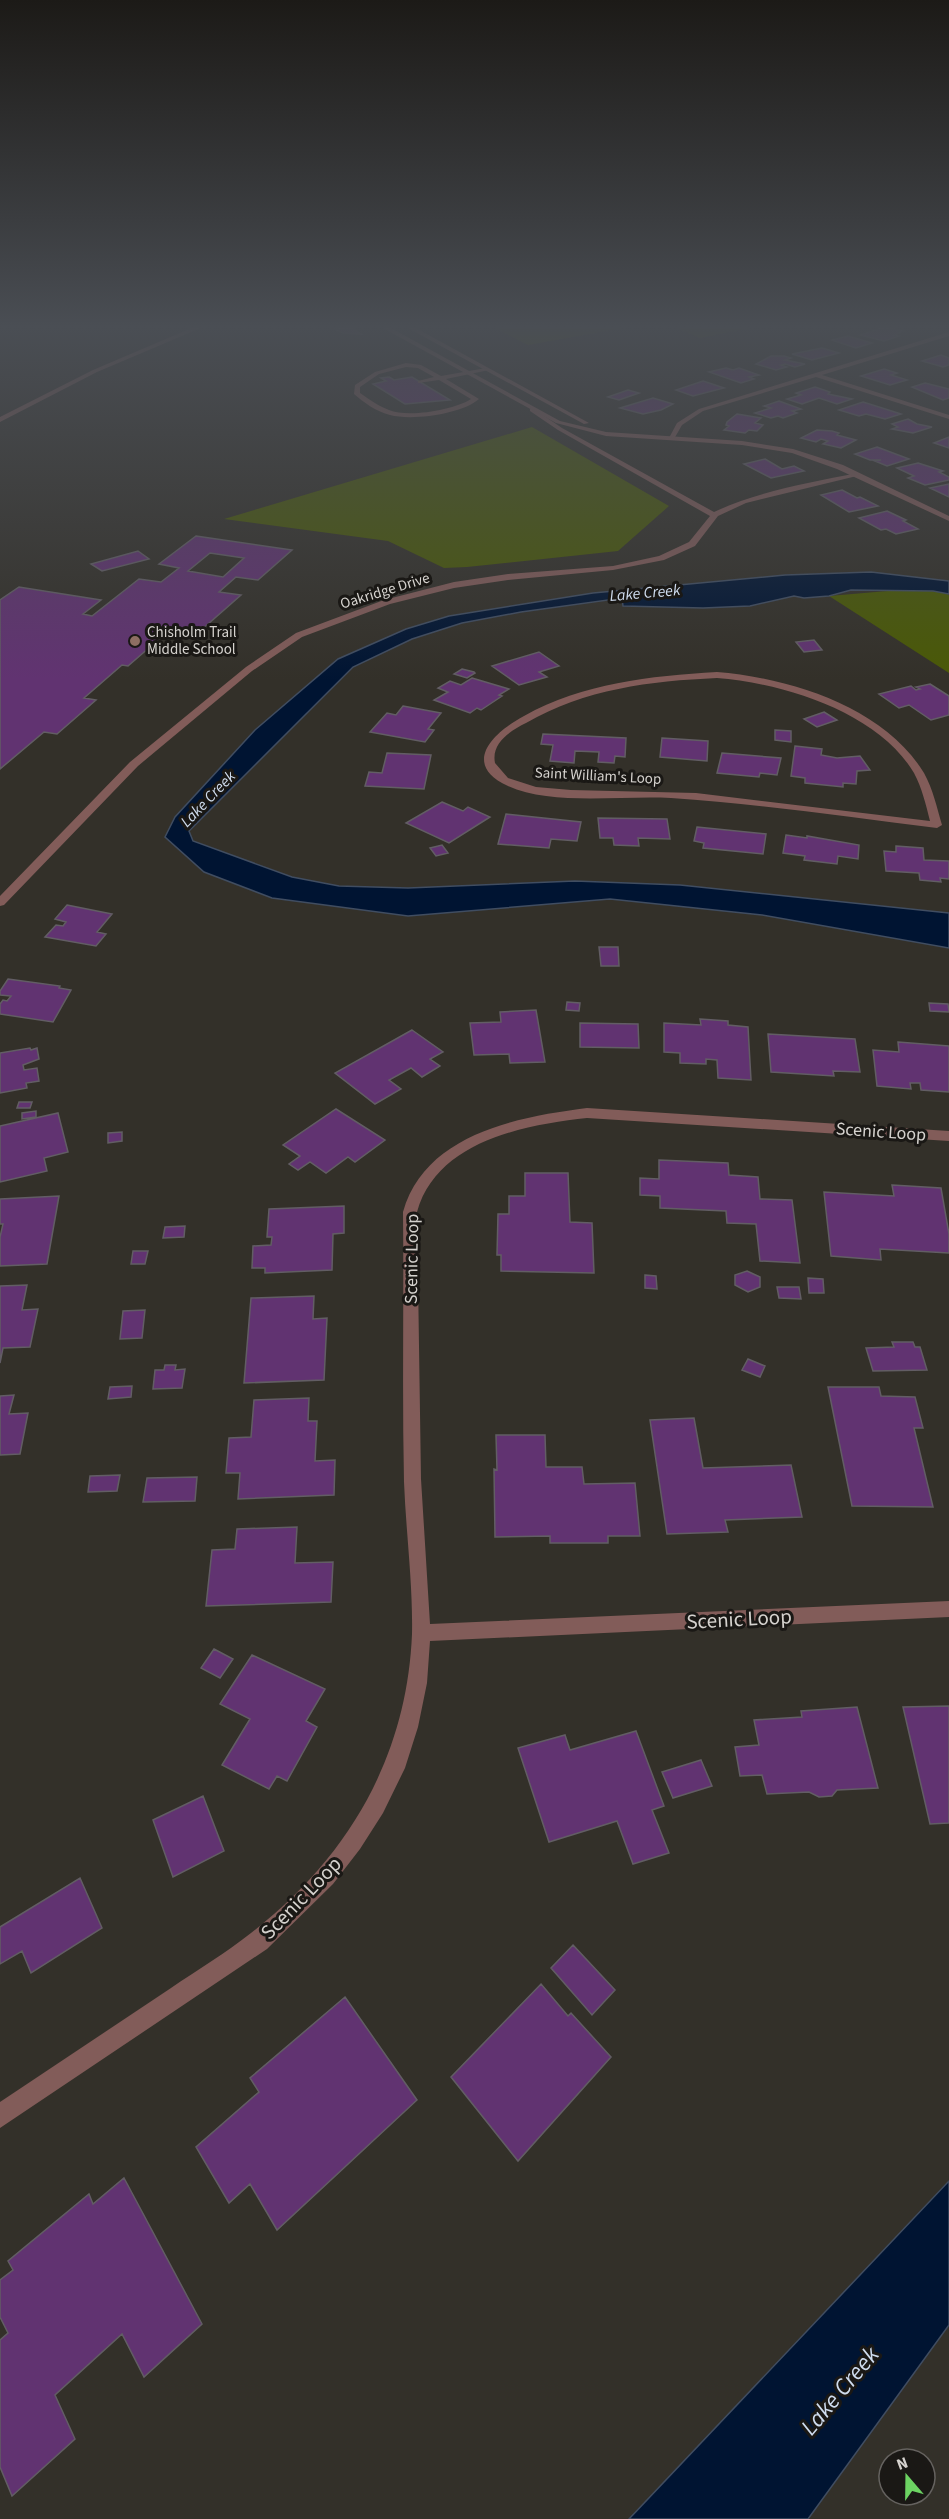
<svg xmlns="http://www.w3.org/2000/svg" width="949" height="2519" font-family="'Source Sans 3',sans-serif">
<rect width="100%" height="100%" fill="#333029"/>
<path fill="#4a5906" d="M493,327h136l-101,18z
M674,327h81l-55,11z
M532,427l137,79 -51,45 -151,16 -23,1 -56,-27 -164,-22z
M934,587l15,8v78l-120,-77z"/>
<path fill="#001432" stroke="#404d61" stroke-width="1.5" d="M871,572l78,9v13l-16,-3 -82,-1 -22,6 -25,2 -10,-2 -44,10 -47,2 -80,-2 -1,-8 -101,14 -59,11 -50,16 -59,28 -164,164 4,10 99,36 47,9 69,2 167,-7 105,4 269,28v35l-187,-33 -152,-16 -202,17 -136,-18 -68,-26 -39,-35 10,-20 80,-87 83,-71 68,-30 43,-13 144,-23 192,-18z
M949,2181v144l-141,194h-179z"/>
<path fill="#613371" stroke="#625d64" stroke-width="1.5" fill-rule="evenodd" d="M350,327l11,7 -18,-1 -8,-4z
M884,327l19,4 -8,4 4,1 -15,5 -24,-6z
M848,336l24,7 -16,5 -24,-8z
M822,348l17,5 -27,7 -20,-6z
M941,355l8,3v7l-6,2 -21,-6z
M771,356h13l7,2 -6,2 20,4 -10,3 -10,-3 -4,1 6,2 -11,3 -20,-6z
M726,368l7,2 6,-2 20,7 -10,2 5,2 -13,4 -32,-11z
M884,369l13,4 -6,2 16,5 -17,5 -29,-9z
M389,377l5,3 18,-3 38,23 -45,4 -32,-20 13,-3 -5,-3z
M703,381l21,7 -31,8 -17,-6z
M925,383l24,6v9l-6,2 -31,-13z
M815,387l15,5 -2,2 24,5 -15,5 -18,-6 -17,6 -15,-5 14,-4 -5,-2z
M628,390l11,3 -20,7 -11,-3z
M653,398l20,6 -12,6 -18,4 -23,-6z
M779,401l22,8 -9,2 5,2 -14,5 -5,-2 -7,2 -16,-5 16,-5 -7,-2z
M863,402l16,5 22,7 -16,5 -19,-5 -7,2 -20,-6z
M737,414l24,4 -6,5 8,2 -6,6 -8,-1 -4,3 -21,-3 5,-4 -3,-1 1,-3z
M908,419l9,5 15,3 -19,6 -21,-4 6,-2 -6,-3z
M817,430l15,1 7,2 -2,2 19,5 -15,8 -18,-4 5,-3 -7,-2 -5,3 -15,-4z
M949,437v11l-15,-5z
M877,447l32,12 -22,7 -12,-5 6,-1h-11l-15,-6z
M765,459l17,10 12,-3 10,5 -33,7 -27,-14z
M918,463l25,8 -4,1 10,5v3l-24,5 -17,-7 6,-2 -17,-8z
M949,484v13l-19,-9z
M842,490l15,8 3,-1 18,9 -29,6 -28,-17z
M887,511l19,9 -3,1 15,8 -22,5 -10,-5 -5,1 -22,-12z
M196,536l96,14 -34,30 -22,-3 -17,15 22,3 -42,37 -26,-5 -45,39 -6,-1 -38,33 12,2 -39,34 -13,-2 -44,37v-169l19,-13 82,13 -18,14 9,2 47,-37 22,3 18,-14 -20,-4zM210,553l34,5 -21,19 -35,-6z
M138,551l11,8 -47,12 -11,-7z
M814,640l8,10 -18,2 -8,-10z
M539,652l20,14 -20,6 8,5 -28,8 -27,-19z
M462,669l12,3 1,1 -8,5 -13,-4z
M472,678l37,11 -10,6 3,1 -21,14 -4,-2 -7,5 -36,-13 14,-8 -10,-4 12,-7 11,4z
M930,684l19,12v19l-18,5 -22,-15 -10,3 -20,-14 32,-8 5,4 4,-1 -4,-2z
M403,706l38,7 -13,16 6,1 -9,12 -55,-10 17,-19 9,2z
M824,712l13,8 -20,7 -13,-8z
M775,730l16,1v11l-16,-2z
M543,734l83,4 -1,19 -10,-1 -1,7 -16,-1 1,-10 -24,-1 -1,12 -24,-2 3,-16 -12,-1z
M662,738l46,3 -1,20 -47,-4z
M795,746l27,3 -1,6 16,3 23,-2 10,14 -13,1 -1,13 -13,-1v4l-38,-4v-5l-14,-2z
M387,753l44,2 -7,34 -59,-3 4,-14 13,1z
M722,753l59,5 -4,17 -17,-2 -1,4 -42,-4z
M442,802l21,9 5,-4 22,10 -41,26 -43,-20z
M506,814l75,8 -4,19 -26,-2 -2,9 -51,-4z
M598,818l69,1 3,20 -32,-1 1,8 -25,-1 -1,-7h-13z
M697,827l69,7 -3,20 -60,-6 1,-5 -10,-2z
M786,835l21,3v-2l52,9 -1,14 -20,-3 -1,8 -33,-4 1,-4 -22,-3z
M442,845l6,8 -12,3 -6,-8z
M896,846l27,2 1,12 25,1v18l-9,-1 1,4 -21,-2 -1,-7 -33,-2 -2,-20 12,1z
M67,905l45,9 -15,18 9,2 -10,12 -51,-9 11,-12 7,1 3,-4 -11,-3z
M599,947h19l1,19h-18z
M8,979l52,7 -1,2 12,2 -18,32 -53,-8v-10l3,-4 4,1 4,-5 -11,-1v-4z
M567,1002l13,1 -1,8 -13,-1z
M929,1003l19,1 1,8 -19,-1z
M536,1010l9,52 -35,1 -1,-9 -35,1 -4,-32 31,-1 -1,-10z
M700,1019l28,2v4l20,2 3,53 -33,-2 -1,-18 -11,-1v5l-26,-1v-10l-16,-1v-29l37,2z
M580,1023l58,1 1,24 -59,-1z
M412,1030l31,22 -13,7 10,7 -18,11 -11,-9 -22,12 12,9 -26,15 -40,-31z
M768,1034l87,5 5,33 -27,-1 1,5 -63,-4z
M898,1042l51,4v46l-28,-2 -1,-7h-10l1,6 -34,-3 -4,-36 26,2z
M30,1048l1,2 6,-2 2,11 -16,6 1,5 13,-2 2,13 -13,2 1,5 -27,5v-40z
M19,1102h13l-2,6h-13z
M336,1109l49,31 -30,22 -7,-5 -22,16 -16,-11 -12,8 -9,-6 11,-8 -17,-11z
M36,1111v6l-14,2v-6z
M58,1113l10,39 -24,6 3,13 -47,11v-56z
M122,1132v9l-14,2v-10z
M659,1160l69,3 1,12 29,2 2,22 32,1 8,63 -40,-2 -4,-37 -29,-1 -1,-12 -66,-3v-12l-20,-1v-17l19,1z
M525,1173h43l2,49 22,1 2,50 -93,-2v-16h-4l1,-41h11v-18h16z
M892,1185l49,3 8,46v19l-69,-4 1,11 -50,-4 -7,-64 70,4z
M59,1196l-12,68 -47,2v-29l3,-13h-3v-25z
M344,1206v27l-11,1 -1,36 -67,3v-5h-13l1,-22 18,-1 1,-8h-5l2,-28z
M185,1226l-1,11 -21,1 2,-11z
M133,1251h15l-3,13h-14z
M747,1271l13,6v10l-12,5 -13,-7v-10z
M645,1275l11,1 1,13 -12,-1z
M808,1278l15,1 1,14h-15z
M27,1285l-5,25 16,-1 -8,38 -27,1 -3,15v-77z
M777,1287h22l2,12 -22,-1z
M314,1296l-1,23 14,-1 -3,62 -80,3 7,-85z
M145,1310l-3,28 -22,1 3,-28z
M892,1342h21l2,5h5l7,23 -54,1 -7,-23 28,-1z
M748,1359l17,7 -5,11 -18,-7z
M165,1365h11l-1,5 10,-1 -3,19 -29,1 2,-19h9z
M132,1386l-1,11 -23,2 2,-12z
M828,1387h51l2,9 34,1 8,31h-9l19,79 -81,-1z
M14,1395l-5,19 19,-1 -8,41 -20,1v-59z
M309,1398l-1,23h9l-2,40 20,-1 -1,35 -96,4 2,-26h-14l3,-35 22,-1 3,-37z
M694,1418l9,50 88,-3 11,52 -77,3 3,12 -61,2 -17,-114z
M496,1435h49l1,32h36l2,17 51,-1 5,53h-32v7h-58v-7l-55,1 -1,-68 3,1z
M120,1475l-3,16 -29,1 2,-16z
M197,1477l-2,24 -52,1 4,-24z
M297,1527l-2,36 38,-1 -2,40 -125,4 6,-56 23,-1 2,-20z
M214,1649l19,10 -13,19 -19,-10z
M252,1655l73,34 -19,32 11,6 -30,54 -10,-5 -8,13 -47,-24 28,-46 -30,-15z
M949,1706v117l-19,1 -27,-117z
M857,1707l21,81 -41,2 -5,6 -13,1 -10,-5 -42,2 -5,-19 -22,1 -5,-29 24,-2 -5,-25 48,-3 -1,-6z
M636,1731l28,75 -12,4 17,43 -36,11 -16,-43 -68,21 -31,-94 47,-13 5,15z
M701,1760l11,26 -39,12 -11,-26z
M203,1796l21,55 -51,26 -20,-57z
M80,1878l22,50 -71,45 -9,-22 -22,13v-37z
M573,1945l42,45 -23,25 -41,-47z
M541,1984l27,32 3,-3 40,44 -93,104 -67,-84z
M345,1997l72,103 -140,130 -27,-46 -21,19 -33,-56 63,-55 -9,-14z
M124,2178l78,146 -58,53 -22,-43 -67,61 20,44 -63,57 -12,-29v-127l8,-7 -8,-16v-37l13,-10 -5,-9 81,-67 4,10z"/>
<g fill="none" stroke-linecap="round" stroke-linejoin="round">
<path fill="#825c59" fill-rule="evenodd" d="M194,327h9l-106,45 -97,50v-5l93,-47z
M406,363l15,2 20,11 45,-8 3,2 -43,9 33,20c-17,15 -67,22 -89,16 -13,-3 -27,-13 -36,-21l1,-9 20,-13zM406,367l12,1 16,9 -16,4v2l21,-3 32,19c-17,11 -63,19 -82,11 -11,-4 -20,-11 -29,-17v-6l19,-13z"/>
<path fill="#825c59" fill-rule="evenodd" d="M949,332v4l-127,39 127,40v4l-133,-42 -113,34 -21,14 -8,14 -5,-1 8,-15 22,-14z
M530,409h4l28,19 152,84c45,-21 94,-29 143,-39l4,2 -115,28 -28,13 -23,30 -31,14 -51,10 -105,10 -54,8 -64,16 -88,33 -50,34 -114,95 -134,139 -4,1v-10l130,-134 116,-95 50,-34 88,-33 70,-18 54,-8 105,-8 46,-10 30,-14 21,-26 -152,-86 -28,-19z
M717,672c73,6 167,35 207,101 9,16 13,35 18,52l-5,3c-89,-11 -177,-24 -266,-30 -48,-3 -120,8 -163,-12 -48,-22 -14,-54 16,-70 59,-33 126,-40 193,-44zM717,678c66,5 161,34 197,95 8,15 12,32 16,48l-234,-28 -125,-3 -35,-3 -28,-9 -13,-15c-4,-20 15,-32 31,-40 59,-34 124,-42 191,-45z
M587,1108l362,23v10l-362,-23c-63,7 -150,23 -170,94l4,267 9,145 519,-23v16l-519,24 -3,42 -9,44 -13,41 -22,45 -23,36 -27,35 -66,65 -267,179v-26c57,-38 114,-76 171,-114 26,-18 55,-35 80,-55 97,-75 156,-176 161,-299 1,-50 -6,-101 -8,-152 -2,-90 0,-180 -1,-270 22,-78 114,-95 184,-104z"/>
<path fill="#825c59" fill-rule="evenodd" d="M381,327h8l171,94 46,11 136,9 51,8 50,16 106,51v5l-112,-52 -45,-16 -50,-8 -136,-9 -50,-13z
M406,327h8l175,96 -5,1z"/>
</g>
<linearGradient id="sky" x2="0" y2="1"><stop stop-color="#1c1a17"/><stop offset="0.48" stop-color="#4a4e54"/><stop offset="1" stop-color="#4a4e54" stop-opacity="0"/></linearGradient>
<rect width="949" height="680" fill="url(#sky)"/>
<circle fill="#8d6e63" stroke="#1a1815" stroke-width="2" cx="135" cy="641" r="6"/>
<g text-anchor="middle" dominant-baseline="central" stroke-width="6" stroke-linejoin="round" paint-order="stroke">
<g font-size="15" fill="#d5d2ce" stroke="#1a1815">
<text transform="translate(385 591) rotate(-17)">Oakridge Drive</text>
<text transform="translate(598 776) rotate(3)">Saint William's Loop</text>
</g>
<g font-size="15" fill="#d5d2ce" stroke="#1a1815" text-anchor="start">
<text x="147" y="632">Chisholm Trail<tspan x="147" dy="17">Middle School</tspan></text>
</g>
<g font-size="16" font-style="italic" fill="#cfdcee" stroke="#1a1815">
<text transform="translate(645 593) rotate(-5)">Lake Creek</text>
<text transform="translate(208 799) rotate(-46)">Lake Creek</text>
</g>
<g font-size="18" fill="#d5d2ce" stroke="#1a1815">
<text transform="translate(881 1132) rotate(4)">Scenic Loop</text>
<text transform="translate(412 1259) rotate(-89)">Scenic Loop</text>
</g>
<g font-size="21" fill="#d5d2ce" stroke="#1a1815">
<text transform="translate(739 1619) rotate(-3)">Scenic Loop</text>
<text transform="translate(301 1898) rotate(-46)">Scenic Loop</text>
</g>
<g font-size="24" font-style="italic" fill="#cfdcee" stroke="#1a1815">
<text transform="translate(840 2391) rotate(-50)">Lake Creek</text>
</g>
</g>
<g transform="translate(907 2477) rotate(340)"><circle r="28" fill="#1a1815" stroke="#65625f" stroke-width="1.5"/>
<path d="M0-4.5L10 22L0 15L-10 22Z" fill="#6cd362"/>
<text y="-9" font-size="16" font-weight="bold" text-anchor="middle" fill="#d5d2ce">N</text>
</g>
</svg>
